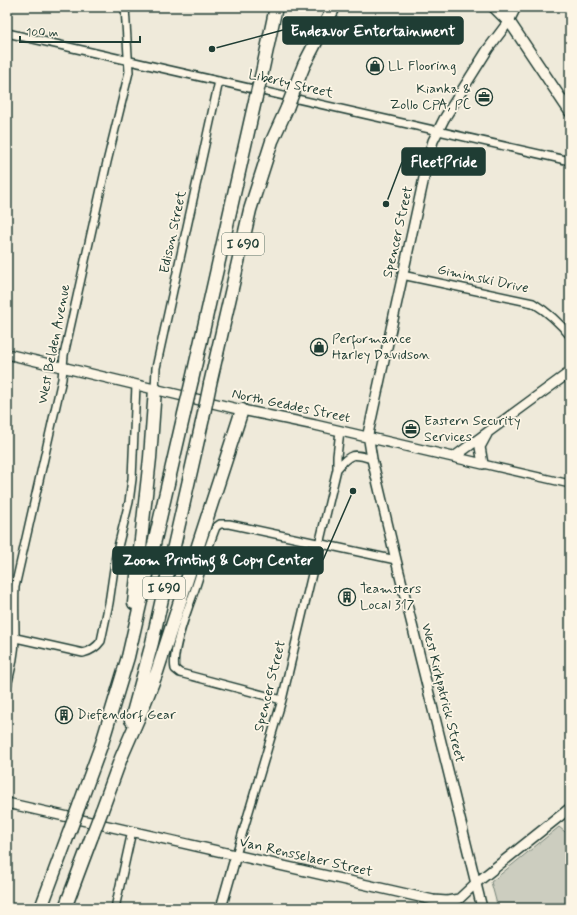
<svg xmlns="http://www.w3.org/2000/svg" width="577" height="915" font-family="Mynerve,sans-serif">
<rect width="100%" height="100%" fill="#efeada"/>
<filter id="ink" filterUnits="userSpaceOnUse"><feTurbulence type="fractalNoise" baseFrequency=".025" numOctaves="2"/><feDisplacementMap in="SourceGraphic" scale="8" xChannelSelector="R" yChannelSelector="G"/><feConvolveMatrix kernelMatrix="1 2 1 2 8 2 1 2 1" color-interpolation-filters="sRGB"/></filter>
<g filter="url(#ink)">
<path fill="#cccdbf" stroke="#76857a" d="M559,827l11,9v72h-72l-7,-26z"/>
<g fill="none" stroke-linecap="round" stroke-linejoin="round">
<g stroke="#1f3d34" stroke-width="10">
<path id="street" d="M7,33l563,128
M402,275l131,28c15,9 26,19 37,33
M155,389l1,-21 63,-287
M483,464l87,20
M337,469c13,-16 16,-16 35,-10
M7,636l76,17c8,-2 13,-5 18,-12l8,-38 7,-48 13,-53 3,-23 4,-94
M7,686c4,-16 8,-32 8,-49 0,-17 -1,-33 0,-50l47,-208 2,-24 43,-193 22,-90 -4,-65
M282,700l-102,-27 -5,-4c-4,-18 13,-61 20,-80 7,-21 13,-42 21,-62l4,-3h9l167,36
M236,855l46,-155 55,-231v-13l3,-25
M115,908l17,-77"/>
</g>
<g stroke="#1f3d34" stroke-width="12">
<path id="secondary" d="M7,354l235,56 73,15 168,39 -3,-17 7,-13
M454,457l116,-85
M7,803l426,97 14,1 12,-2 17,-16 94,-75
M221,908l15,-53
M482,908l-86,-348 -24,-101 -4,-25 61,-279 4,-14 11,-22 44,-70 21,-28 7,-14"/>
</g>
<g stroke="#1f3d34" stroke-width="13">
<path id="primary" d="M509,21l61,91"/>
</g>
<g stroke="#1f3d34" stroke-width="15">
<path id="highway" d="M495,7l14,14
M261,77l15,-70
M296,85l8,-20 30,-58
M192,380l63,-279
M210,384l40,-174 22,-69 15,-33
M134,603l16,-145 5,-69
M131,720l21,-77 51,-225
M79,806l23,-63 26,-86 56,-243
M102,810l19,-52 20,-46 16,-40 85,-262
M41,908l29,-78
M65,908l27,-72"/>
</g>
<use href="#street" stroke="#fcf5e5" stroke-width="7"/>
<use href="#secondary" stroke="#fcf5e5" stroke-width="9"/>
<use href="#primary" stroke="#fcf5e5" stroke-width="10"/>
<use href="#highway" stroke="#fcf5e5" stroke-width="12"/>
<g stroke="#1f3d34" stroke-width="15" stroke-linecap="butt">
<path id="highway-bridge" d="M255,101l6,-24
M287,108l9,-23
M184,414l8,-34
M203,418l7,-34
M70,830l9,-24
M92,836l10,-26"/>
</g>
<use href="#highway-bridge" stroke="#fcf5e5" stroke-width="12"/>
</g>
</g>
<defs>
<g id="shop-ring" transform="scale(0.9)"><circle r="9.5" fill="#fcf5e5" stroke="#1f3d34" stroke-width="1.5"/><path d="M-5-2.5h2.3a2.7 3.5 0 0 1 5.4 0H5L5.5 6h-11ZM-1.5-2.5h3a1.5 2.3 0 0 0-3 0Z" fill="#1f3d34"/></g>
<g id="office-ring" transform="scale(0.9)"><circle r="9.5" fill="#fcf5e5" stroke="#1f3d34" stroke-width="1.5"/><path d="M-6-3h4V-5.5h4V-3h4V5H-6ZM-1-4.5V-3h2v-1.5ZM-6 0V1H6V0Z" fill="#1f3d34"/></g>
<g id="building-ring" transform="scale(0.9)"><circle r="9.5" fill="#fcf5e5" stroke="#1f3d34" stroke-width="1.5"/><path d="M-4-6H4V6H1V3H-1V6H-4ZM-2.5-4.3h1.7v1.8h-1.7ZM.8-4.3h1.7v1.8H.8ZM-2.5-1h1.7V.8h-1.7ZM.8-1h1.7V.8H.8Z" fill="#1f3d34"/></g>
</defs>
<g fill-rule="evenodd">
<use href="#shop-ring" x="375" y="66"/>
<use href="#office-ring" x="484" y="97"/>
<use href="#shop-ring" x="319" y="347"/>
<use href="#office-ring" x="411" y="429"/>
<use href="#building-ring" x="347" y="597"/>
<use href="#building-ring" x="64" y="715"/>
</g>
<g text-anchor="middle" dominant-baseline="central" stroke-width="3.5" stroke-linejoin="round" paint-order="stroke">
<g fill="#fcf5e5" stroke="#617469" stroke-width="1">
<rect x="222" y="233" width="42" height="22" rx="3"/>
<rect x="143" y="577" width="42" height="22" rx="3"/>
</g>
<g font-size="13" font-weight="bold" fill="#1f3d34">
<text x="243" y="244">I 690</text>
<text x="164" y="588">I 690</text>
</g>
<g font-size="14" fill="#1f3d34" stroke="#fcf5e5" text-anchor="start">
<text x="388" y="66">LL Flooring</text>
<text x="471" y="89" text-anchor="end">Kianka &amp;<tspan x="471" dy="16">Zollo CPA, PC</tspan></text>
<text x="332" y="339">Performance<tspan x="332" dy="16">Harley Davidson</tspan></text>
<text x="424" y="421">Eastern Security<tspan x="424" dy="16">Services</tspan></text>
<text x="360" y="589">Teamsters<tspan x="360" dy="16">Local 317</tspan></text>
<text x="77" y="715">Diefendorf Gear</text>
</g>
<g font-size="14" fill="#1f3d34" stroke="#fcf5e5">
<text transform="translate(291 84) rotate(13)">Liberty Street</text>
<text transform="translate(173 232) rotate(-78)">Edison Street</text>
<text transform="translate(398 232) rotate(-77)">Spencer Street</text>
<text transform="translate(483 279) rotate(12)">Giminski Drive</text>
<text transform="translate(54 344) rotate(-79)">West Belden Avenue</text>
<text transform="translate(291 406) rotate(12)">North Geddes Street</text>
<text transform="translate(270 686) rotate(-76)">Spencer Street</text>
<text transform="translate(443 693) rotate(76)">West Kirkpatrick Street</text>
<text transform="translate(306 857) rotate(13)">Van Rensselaer Street</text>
</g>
</g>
<path fill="none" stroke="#1f3d34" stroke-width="1.5" d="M212 49L283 30M386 204L402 162M353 491L323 560"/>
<g fill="#1f3d34" stroke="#fcf5e5" stroke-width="1.5">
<circle cx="212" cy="49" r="4"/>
<circle cx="386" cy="204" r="4"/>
<circle cx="353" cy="491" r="4"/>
</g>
<g fill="#1f3d34" stroke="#1f3d34" stroke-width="1.5">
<rect x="283" y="17" width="180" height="27" rx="4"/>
<rect x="402" y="148" width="83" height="27" rx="4"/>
<rect x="113" y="547" width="210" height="27" rx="4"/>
</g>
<g font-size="15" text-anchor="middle" font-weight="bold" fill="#fff">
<text x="373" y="36">Endeavor Entertainment</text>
<text x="444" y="167">FleetPride</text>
<text x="218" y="565">Zoom Printing &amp; Copy Center</text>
</g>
<rect width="577" height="915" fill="none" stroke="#fcf5e5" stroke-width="24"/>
<rect x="12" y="12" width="553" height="891" fill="none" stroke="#1f3d34" stroke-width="1.5" filter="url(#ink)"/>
<path d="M20 36v6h120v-6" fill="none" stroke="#1f3d34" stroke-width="2"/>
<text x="26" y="36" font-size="12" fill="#1f3d34" stroke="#fcf5e5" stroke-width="3" paint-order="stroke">100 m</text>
</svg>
